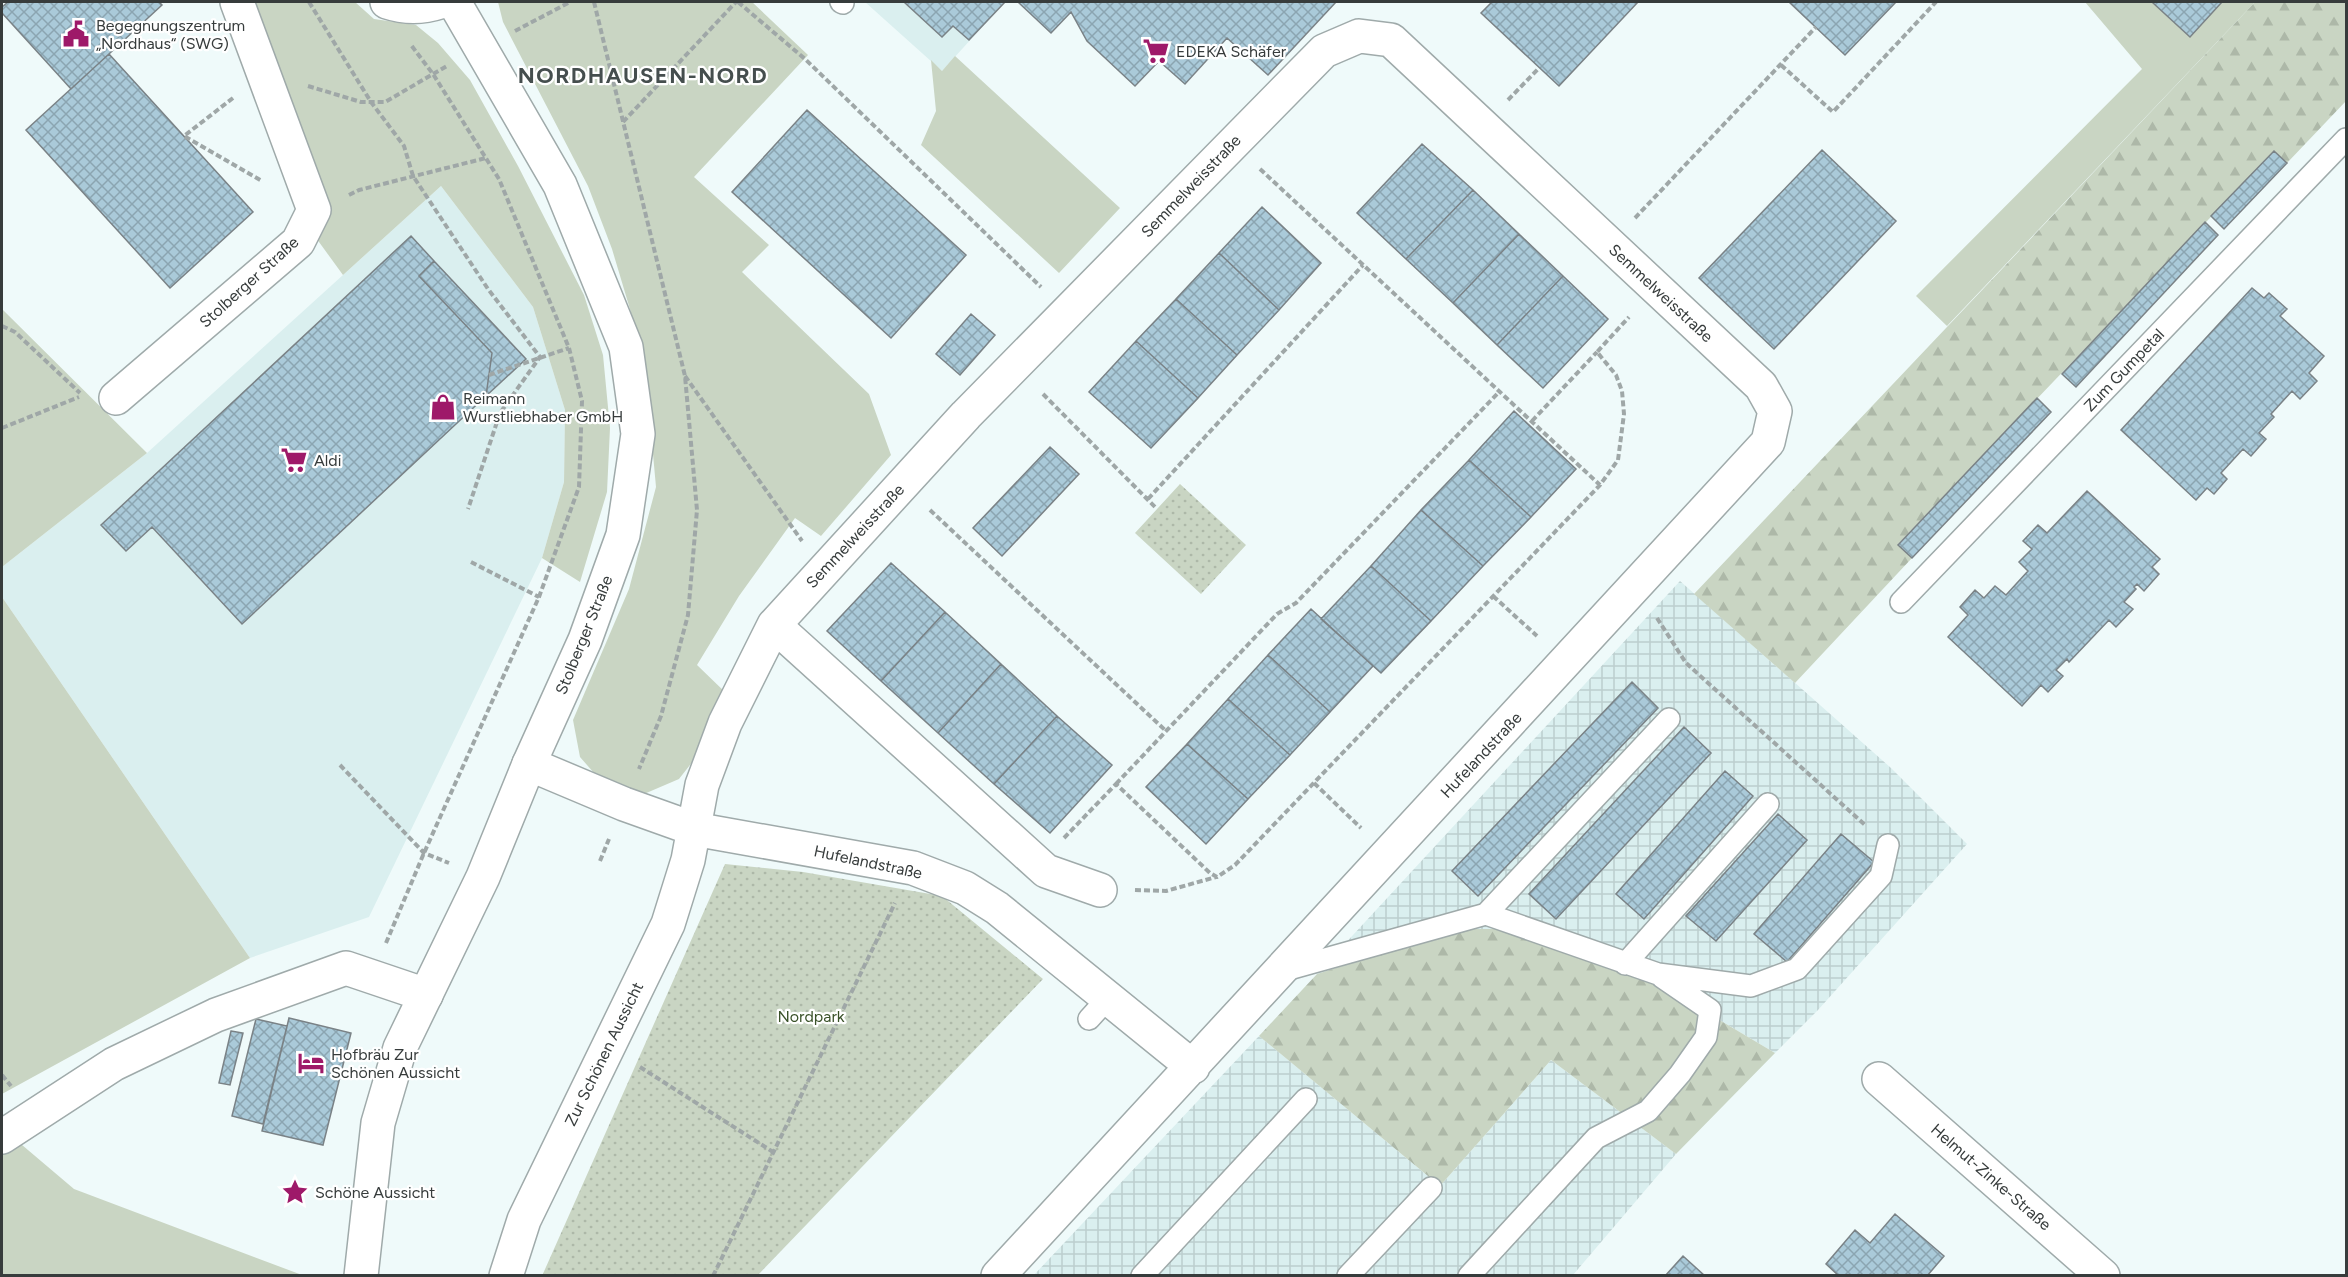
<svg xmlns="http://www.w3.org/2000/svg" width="2348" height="1277" font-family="Figtree,sans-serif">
<defs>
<pattern id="industrial-grid" width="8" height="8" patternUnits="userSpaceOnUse" patternTransform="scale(1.5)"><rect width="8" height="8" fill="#daefef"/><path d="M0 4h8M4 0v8" fill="none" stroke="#bccece"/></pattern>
<pattern id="forest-firs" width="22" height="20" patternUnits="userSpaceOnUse" patternTransform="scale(1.5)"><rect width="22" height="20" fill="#c9d5c3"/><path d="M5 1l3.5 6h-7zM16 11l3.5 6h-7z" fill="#adb8a8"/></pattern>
<pattern id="park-dots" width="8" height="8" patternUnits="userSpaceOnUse" patternTransform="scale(1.5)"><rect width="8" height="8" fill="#c9d5c3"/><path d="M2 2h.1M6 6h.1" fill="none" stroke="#adb8a8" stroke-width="1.8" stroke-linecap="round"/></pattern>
<pattern id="building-cross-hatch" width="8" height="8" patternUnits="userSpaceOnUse" patternTransform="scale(1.5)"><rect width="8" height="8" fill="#aacad9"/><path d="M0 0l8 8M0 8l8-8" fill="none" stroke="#8ba5b1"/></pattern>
</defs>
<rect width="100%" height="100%" fill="#effafa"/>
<path fill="#daefef" d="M865,2h140l-63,69z
M441,186l92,121 32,103 -1,72 -22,76 -173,359 -119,41 -248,-361v-30l145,-114z"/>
<path fill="url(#industrial-grid)" d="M1680,581l211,187 76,76 -149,166 -43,43 -69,-41 -248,-83 -141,45z
M1259,1036l181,150 111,-126 125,94 -103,121 -540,1z"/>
<path fill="#c9d5c3" d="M250,2h105l19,17 42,6 22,18 32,37 48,86 66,129 19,60 7,73 -3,64 -27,90 -38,-24 22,-76 1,-72 -32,-103 -92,-121 -98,89 -32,-44z
M498,2h254l56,53 -114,122 75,68 -27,27 127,122 22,61 -70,81 -26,-18 -56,78 -42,69 30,29 -30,62 -18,23 -35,15 -43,-13 -21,-24 -7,-37 56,-131 27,-102 -12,-131 -32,-107 -24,-63 -85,-164z
M2085,2h67l38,35 32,-35h33l-308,324 -31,-30 226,-227z
M955,56l165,152 -61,65 -138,-128 15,-34 -5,-51 11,11z
M2,309l145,144 -145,114z
M2,597l248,361 -248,136z
M2,1128l72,61 228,86h-300z"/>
<path fill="url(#forest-firs)" d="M2255,2h91v99l-59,62 -13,-12 -376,393 14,14 -117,125 -101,-89z
M1458,929h43l154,49 51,34 69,41 -99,101 -125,-94 -111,126 -181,-150 58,-62z"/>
<path fill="url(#park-dots)" d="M1180,484l66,61 -45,49 -66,-61z
M725,864l78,8 139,24 101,83 -285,296 -216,1z"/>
<path fill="url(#building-cross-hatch)" stroke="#7a8286" stroke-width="1.5" d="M8,2h151l3,3 -91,84 -69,-76v-6z
M904,2h101l-36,38 -16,-14 -11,11z
M1018,2h318l-68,73 -41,-37 -42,46 -26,-23 -24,25 -48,-45 -16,-29 -20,21z
M1492,2h146l-79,84 -78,-73z
M1789,2h107l-51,53z
M2152,2h70l-32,35z
M109,54l144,158 -83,76 -144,-158z
M807,110l159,145 -75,83 -159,-146z
M1422,144l51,46 -67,69 -49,-46z
M1822,150l74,71 -122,128 -75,-71z
M2274,151l13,12 -63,66 -13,-13z
M1473,190l46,44 -66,69 -47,-44z
M1262,207l59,56 -42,47 -60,-57z
M2205,222l13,13 -142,152 -14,-13z
M1519,234l44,42 -66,69 -44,-42z
M411,236l23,25 -15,15 73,77 -6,43 -244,228 -90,-97 -26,24 -25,-26z
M1219,253l60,57 -42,45 -61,-56z
M434,261l92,98 -40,37 6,-43 -73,-77z
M1563,276l45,43 -65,69 -46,-43z
M2252,288l12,10 5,-5 18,16 -7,7 44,40 -15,17 8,8 -17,18 -8,-8 -21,23 3,3 -15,16 7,6 -15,17 -8,-7 -22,24 6,6 -13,15 -7,-6 -11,12 -75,-70z
M1176,299l61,56 -39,43 -62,-57z
M971,314l24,21 -35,40 -24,-21z
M1136,341l62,57 -47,50 -62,-56z
M2037,398l14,14 -139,146 -14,-13z
M1514,411l62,58 -45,48 -62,-57z
M1050,447l29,27 -77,82 -29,-28z
M1469,460l62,57 -48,49 -62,-56z
M2087,491l73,68 -8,8 7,7 -15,17 -7,-7 -3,3 2,2 -12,13 9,7 -17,18 -7,-7 -40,42 -2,-3 -11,11 7,6 -15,16 -7,-7 -19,21 -74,-69 20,-22 -8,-8 15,-17 9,8 11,-12 11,9 22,-24 -9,-9 13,-13 -9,-8 15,-16 9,8z
M1421,510l62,56 -52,55 -60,-55z
M891,563l54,49 -64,69 -54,-50z
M1371,566l60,55 -50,52 -60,-54z
M1311,609l62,57 -43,46 -62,-57z
M945,612l56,52 -63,69 -57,-52z
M1268,655l62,57 -40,43 -62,-56z
M1001,664l56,52 -63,68 -56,-51z
M1632,682l26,26 -180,188 -26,-25z
M1228,699l62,56 -42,44 -61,-55z
M1057,716l55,49 -62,68 -56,-49z
M1684,727l27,26 -155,166 -27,-25z
M1187,744l61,55 -42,45 -60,-57z
M1725,771l28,25 -109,123 -28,-25z
M1778,814l29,26 -91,101 -30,-25z
M1841,834l33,28 -87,100 -33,-28z
M289,1018l62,15 -28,112 -61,-14z
M256,1019l31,7 -24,98 -31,-8z
M231,1031l12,2 -13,52 -11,-2z
M1895,1214l49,42 -17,20h-88l-13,-12 29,-34 15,13z
M1683,1256l22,20h-40z"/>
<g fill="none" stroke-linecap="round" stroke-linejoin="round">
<g stroke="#9faaaa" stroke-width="24">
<path id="service" d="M841,2l2,1
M1901,602l445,-463
M1486,914l183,-195
M1625,964l143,-160
M1282,971l204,-57 172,60 93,12 46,-17 84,-93 7,-31
M1089,1019l19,-21
M1142,1276l164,-177
M1348,1276l83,-88
M1469,1276l127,-138 52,-27 32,-37 26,-37 4,-27 -48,-33"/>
</g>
<g stroke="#9faaaa" stroke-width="36">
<path id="minor" d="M116,398l182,-156 16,-32 -77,-208
M774,625l272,246 54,19
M529,764l95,40 70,25 219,39 52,20 32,20 196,159
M1879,1079l224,197
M2,1137l112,-73 102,-49 130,-47 80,27
M506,1276l18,-56 144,-296 20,-64 14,-75 23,-62 49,-98 192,-210 358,-364 35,-15 32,4 370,346 14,25 -7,31 -770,834"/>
</g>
<g stroke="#9faaaa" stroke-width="36">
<path id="secondary" d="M387,2c18,6 35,6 53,0
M361,1276l17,-153 22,-75 83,-171 46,-113 56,-124 38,-105 15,-101 -12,-87 -66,-162 -106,-183"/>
</g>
<path stroke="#9fa7a7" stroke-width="4" stroke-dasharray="6 3" stroke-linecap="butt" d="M309,2l62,100 33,44 9,30 75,113 52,68 -40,56 -32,96
M594,2l91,374 12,134 -9,105 -27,101 -22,53
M738,2l67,57 236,228
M515,31l55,-29
M1781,65l52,47 103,-110
M308,86l53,16h24l62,-36
M233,98l-49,38 78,45
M1508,100l31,-32
M623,122l113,-120
M1260,169l340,316 18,-25 6,-46 -2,-23 -6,-16 -19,-23 32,-35
M349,195l10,-5 127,-32
M1635,218l181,-191
M2,326l13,6 65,61
M489,375l80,-27
M685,376l117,165
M1043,394l114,115
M1532,421l65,-69
M2,428l77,-31
M1148,499l215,-234
M930,510l236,221
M471,562l68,35
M1493,596l44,40
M1657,618l29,45 179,162
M340,765l84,88 25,10
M1314,783l47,45
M1116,784l161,-170 19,-11 203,-211
M1064,838l52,-54 94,89 7,4 18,-12 365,-380
M600,861l9,-22
M1135,890l31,1 50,-14
M386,943l38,-90 115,-256 40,-110 3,-86 -13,-53 -70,-169 -66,-105 -22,-29
M640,1067l133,85
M2,1075l9,11
M713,1276l182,-373"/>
<use href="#service" stroke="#fff" stroke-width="21"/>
<use href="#minor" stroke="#fff" stroke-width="33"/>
<use href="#secondary" stroke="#fff" stroke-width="33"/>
</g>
<defs>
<g id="civic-bare" transform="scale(2.07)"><path d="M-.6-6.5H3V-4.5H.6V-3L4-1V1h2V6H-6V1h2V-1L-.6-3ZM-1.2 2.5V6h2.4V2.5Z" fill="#9e1969" stroke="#fff" stroke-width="2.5" paint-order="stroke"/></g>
<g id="supermarket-bare" transform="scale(2.07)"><path d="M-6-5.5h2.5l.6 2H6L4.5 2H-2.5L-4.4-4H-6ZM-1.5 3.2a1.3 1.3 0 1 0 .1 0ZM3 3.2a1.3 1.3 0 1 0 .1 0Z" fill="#9e1969" stroke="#fff" stroke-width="2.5" paint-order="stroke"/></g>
<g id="shop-bare" transform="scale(2.07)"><path d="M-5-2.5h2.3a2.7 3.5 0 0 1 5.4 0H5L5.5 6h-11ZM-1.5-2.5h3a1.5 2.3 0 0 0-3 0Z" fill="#9e1969" stroke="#fff" stroke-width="2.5" paint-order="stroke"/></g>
<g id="hotel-bare" transform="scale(2.07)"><path d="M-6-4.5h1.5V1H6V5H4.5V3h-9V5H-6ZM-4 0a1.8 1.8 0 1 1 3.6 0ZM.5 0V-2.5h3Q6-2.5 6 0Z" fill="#9e1969" stroke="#fff" stroke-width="2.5" paint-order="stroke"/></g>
<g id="sight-bare" transform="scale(2.07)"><path d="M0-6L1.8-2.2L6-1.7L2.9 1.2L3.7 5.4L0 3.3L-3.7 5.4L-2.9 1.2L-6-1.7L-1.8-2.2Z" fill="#9e1969" stroke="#fff" stroke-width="2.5" paint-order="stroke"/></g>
</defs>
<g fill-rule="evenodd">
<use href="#civic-bare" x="76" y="34"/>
<use href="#supermarket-bare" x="1156" y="51"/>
<use href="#shop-bare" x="443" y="407"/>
<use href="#supermarket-bare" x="294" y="460"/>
<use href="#hotel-bare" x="311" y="1063"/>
<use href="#sight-bare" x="295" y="1192"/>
</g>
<g text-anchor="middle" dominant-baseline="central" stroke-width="4.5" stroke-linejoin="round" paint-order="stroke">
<g font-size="16" fill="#373c3c" stroke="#fff" text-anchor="start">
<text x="96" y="25">Begegnungszentrum<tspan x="96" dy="18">„Nordhaus“ (SWG)</tspan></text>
<text x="1176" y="51">EDEKA Schäfer</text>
<text x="463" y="398">Reimann<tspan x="463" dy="18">Wurstliebhaber GmbH</tspan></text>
<text x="314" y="460">Aldi</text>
<text x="331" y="1054">Hofbräu Zur<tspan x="331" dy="18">Schönen Aussicht</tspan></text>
<text x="315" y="1192">Schöne Aussicht</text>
</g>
<g font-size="16" fill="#373c3c" stroke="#fff">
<text transform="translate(1191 186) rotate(-46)">Semmelweisstraße</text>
<text transform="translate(249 282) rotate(-42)">Stolberger Straße</text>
<text transform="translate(1661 293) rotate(43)">Semmelweisstraße</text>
<text transform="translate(2124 370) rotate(-46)">Zum Gumpetal</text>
<text transform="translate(855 536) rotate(-47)">Semmelweisstraße</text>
<text transform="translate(584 635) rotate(-68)">Stolberger Straße</text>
<text transform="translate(1481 755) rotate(-47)">Hufelandstraße</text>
<text transform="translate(868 862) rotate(12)">Hufelandstraße</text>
<text transform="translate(604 1054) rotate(-64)">Zur Schönen Aussicht</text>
<text transform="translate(1991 1177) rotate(41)">Helmut-Zinke-Straße</text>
</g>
<g font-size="16" fill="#395128" stroke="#fff">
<text x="811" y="1016">Nordpark</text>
</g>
<g font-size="22" font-weight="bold" letter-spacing="1.5" fill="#454e4e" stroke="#fff">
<text x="643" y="75">NORDHAUSEN-NORD</text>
</g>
</g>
<rect width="2348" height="1277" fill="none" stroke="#373c3c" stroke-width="6"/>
</svg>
